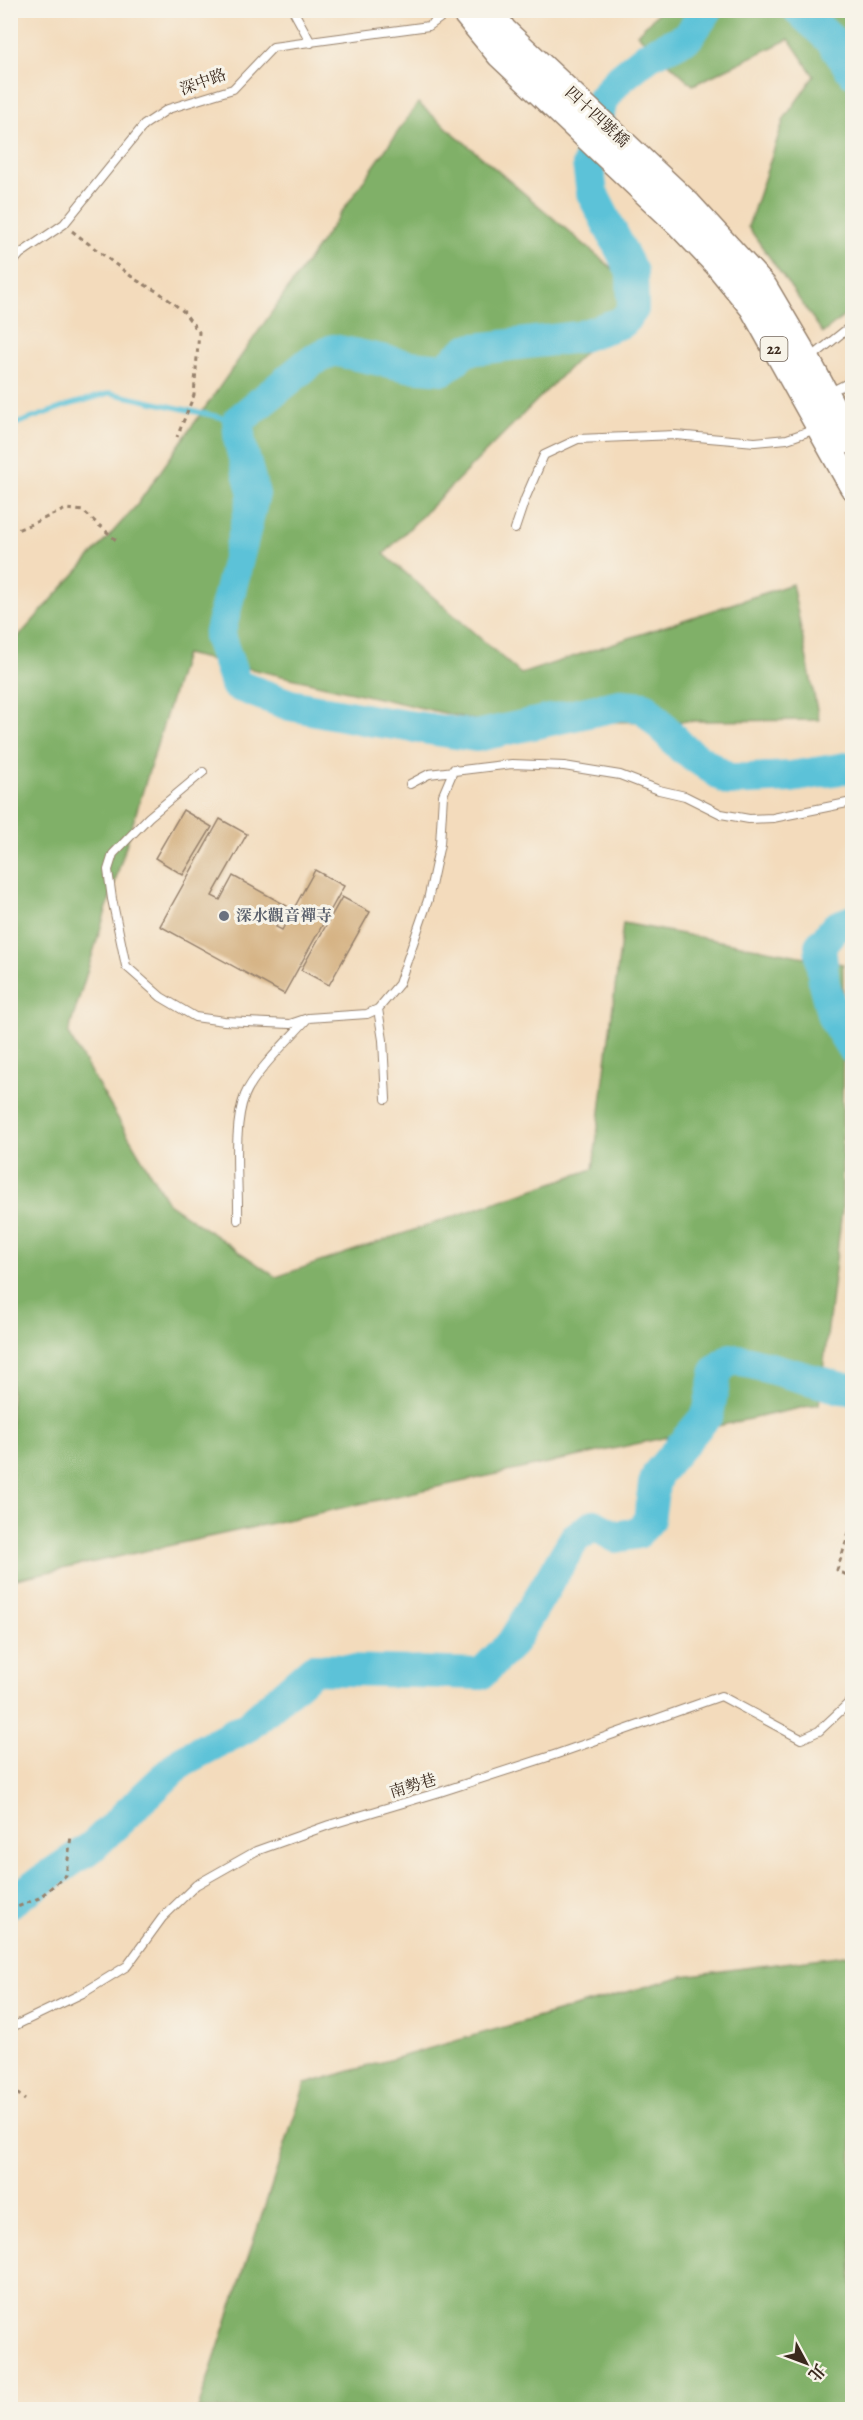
<svg xmlns="http://www.w3.org/2000/svg" width="863" height="2420" font-family="Alegreya,'Noto Serif TC',serif">
<rect width="100%" height="100%" fill="#f7f3e8"/>
<filter id="ink" filterUnits="userSpaceOnUse"><feTurbulence type="fractalNoise" baseFrequency=".0167" numOctaves="2"/><feDisplacementMap in="SourceGraphic" scale="12" xChannelSelector="R" yChannelSelector="G"/><feConvolveMatrix kernelMatrix="1 2 1 2 8 2 1 2 1" color-interpolation-filters="sRGB"/></filter>
<filter id="wash" filterUnits="userSpaceOnUse"><feTurbulence type="fractalNoise" baseFrequency=".008" numOctaves="4" result="noise"/><feDisplacementMap in="SourceGraphic" scale="24" xChannelSelector="R" yChannelSelector="G"/><feGaussianBlur stdDeviation="1.35" result="paint"/><feColorMatrix in="noise" values="0 0 0 0 0 0 0 0 0 0 0 0 0 0 0 0 0 1.4 0 .05"/><feComposite in="paint" operator="in"/></filter>
<g filter="url(#wash)">
<rect width="100%" height="100%" fill="#f3dbbc"/>
<path fill="#80b068" stroke="#5e6d43" stroke-width="1.5" d="M661,10l191,1v299l-29,23 -75,-106 36,-108 30,-43 -25,-37 -96,46 -56,-51z
M418,103l222,189 -62,67 -194,195 137,120 271,-90 27,136 -331,3 -303,-69 -117,380 100,169 108,74 317,-108 30,-246 220,41 -1,246 -23,194 -808,176v-935l126,-140z
M852,1954v455h-654l107,-325 378,-108z"/>
<g fill="none" stroke-linecap="round" stroke-linejoin="round">
<path stroke="#5bc2d8" stroke-width="5" d="M10,426l59,-21 41,-12 128,28"/>
<path stroke="#5bc2d8" stroke-width="32" d="M707,10l-19,27 -39,18 -31,25 -16,20 -14,64 4,29 40,79 1,37 -10,13 -44,15 -112,13 -23,19 -35,-3 -76,-16 -23,12 -72,59 2,22 14,51 -35,142 17,49 54,20 84,16 102,15 144,-31 24,2 38,41 47,32 62,-3 61,-10
M799,10l32,30 21,31
M852,921l-16,6 -16,19 4,37 9,34 19,31
M10,1902l83,-56 89,-85 66,-35 65,-57 168,5 31,-31 63,-105 19,-13 22,12 22,-4 11,-13 5,-36 4,-11 50,-59 9,-44 14,-11 14,2 96,27 11,1"/>
</g>
<g id="blocks">
<path fill="#d4b080" d="M183,810l29,17 -29,48 -28,-17z
M220,819l27,15 -35,62 8,4 13,-24 54,30 -11,21 6,3 33,-60 29,16 -60,108 -124,-68z
M342,897l28,15 -41,73 -28,-15z"/>
</g>
</g>
<g filter="url(#ink)">
<use href="#blocks" fill-opacity="0" stroke="#97826d" stroke-width="1.5"/>
<g fill="none" stroke-linecap="round" stroke-linejoin="round">
<g stroke="#97826d" stroke-width="10">
<path id="service" d="M293,10l18,33
M10,266l10,-12 44,-30 80,-99 24,-16 65,-20 40,-42 156,-21 22,-16
M812,357l40,-32
M828,393l24,-12
M515,529l10,-30 19,-44 34,-16 97,-4 80,7 32,-3 29,-10
M203,772l-54,45 -36,37 -5,16 4,29 14,67 35,31 34,20 29,4 66,3 18,-6 59,-4 11,-5 21,-25 29,-84 12,-56 3,-49 11,-26
M410,784l19,-10 83,-10 52,2 56,9 39,15 26,6 36,18 28,5 24,-1 79,-16
M378,1009l5,31 3,59
M238,1220c1,-36 -6,-93 7,-125 9,-22 46,-58 62,-76
M10,2028l73,-35 44,-27 35,-48 34,-33 60,-34 73,-26 111,-33 117,-38 164,-58 80,43 18,-8 33,-31"/>
</g>
<g stroke="#97826d" stroke-width="27">
<path id="primary" d="M462,10l37,45 179,169 39,41 35,43 100,179
M491,10l13,20 185,174 76,83 43,73 44,82"/>
</g>
<path stroke="#97826d" stroke-width="3" stroke-dasharray="4.5 4.5" stroke-linecap="butt" d="M72,231l64,49 24,13 23,18 16,21 -5,63 -17,42
M10,530l5,1 51,-22 17,2 33,29
M852,1524l-15,46 15,8
M10,1910l29,-12 27,-23 5,-39
M10,2087l15,13"/>
<use href="#service" stroke="#fff" stroke-width="8"/>
<use href="#primary" stroke="#fff" stroke-width="24"/>
</g>
</g>
<circle fill="#6b7280" stroke="#f7f3e8" stroke-width="2" cx="224" cy="916" r="6"/>
<g text-anchor="middle" dominant-baseline="central" stroke-width="6" stroke-linejoin="round" paint-order="stroke">
<rect fill="#f7f3e8" stroke="#73665b" stroke-width="1.5" x="760.5" y="337" width="27" height="24" rx="4.5"/>
<g font-size="15" font-weight="bold" fill="#3b2a1e">
<text x="774" y="349">22</text>
</g>
<g font-size="16" fill="#3b2a1e" stroke="#f7f3e8">
<text transform="translate(203 82) rotate(-20)">深中路</text>
<text transform="translate(597 117) rotate(43)">四十四號橋</text>
<text transform="translate(413 1786) rotate(-17)">南勢巷</text>
</g>
<g font-size="16" font-weight="bold" fill="#5b616d" stroke="#f7f3e8" text-anchor="start">
<text x="236" y="916">深水觀音禪寺</text>
</g>
</g>
<rect width="863" height="2420" fill="none" stroke="#f7f3e8" stroke-width="36"/>
<g transform="translate(806 2363) rotate(131)" stroke="#f7f3e8" stroke-width="4.5" paint-order="stroke">
<path d="M0-4.5L10 22L0 15L-10 22Z" fill="#3b2a1e"/>
<text y="-9" font-size="16" font-weight="bold" text-anchor="middle" fill="#3b2a1e">北</text>
</g>
</svg>
